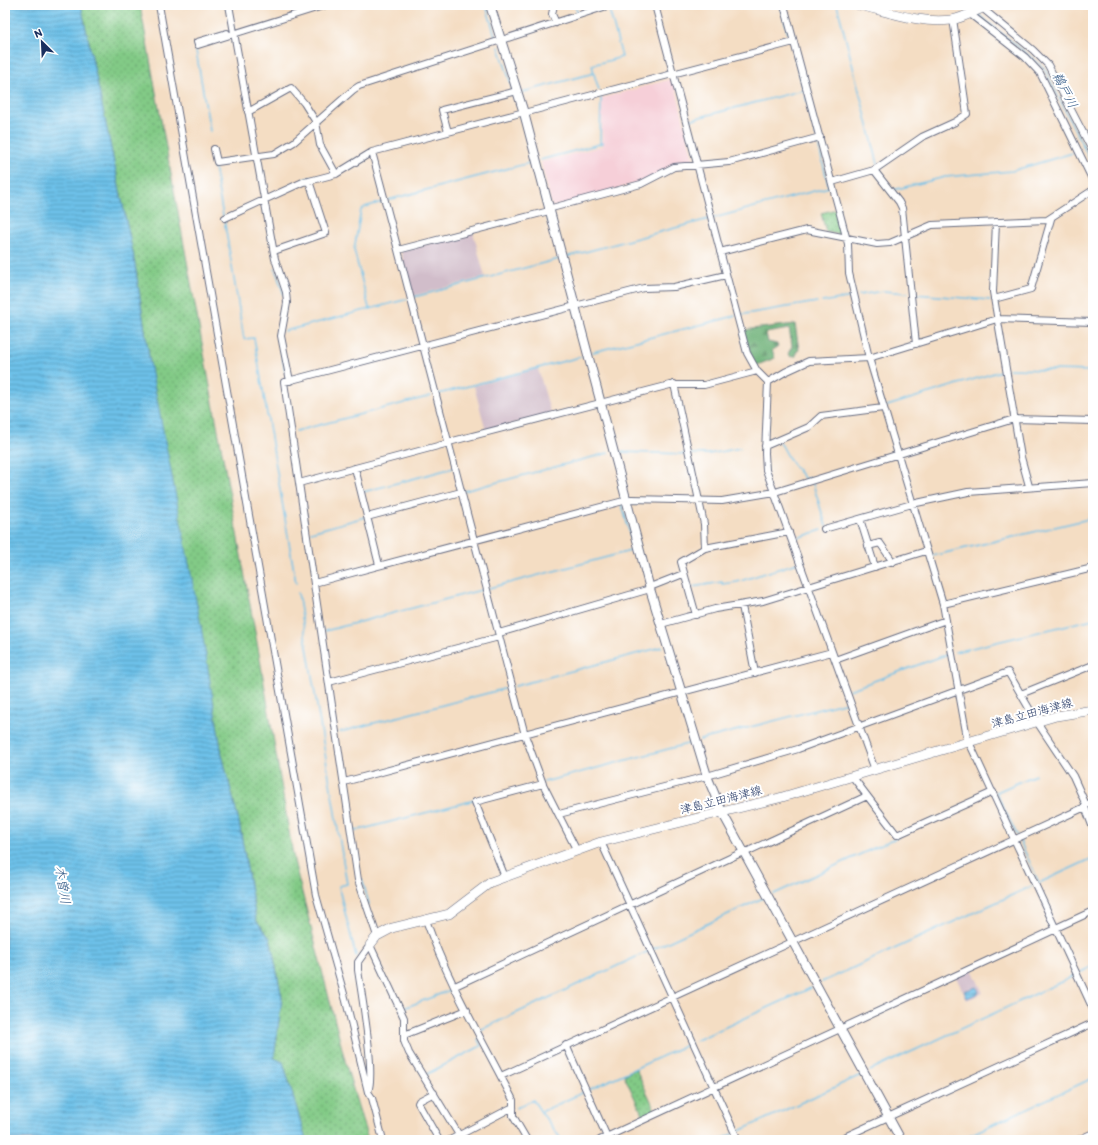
<svg xmlns="http://www.w3.org/2000/svg" width="1098" height="1145" font-family="Itim,'Klee One',sans-serif">
<defs>
<pattern id="green-dots" width="8" height="8" patternUnits="userSpaceOnUse"><rect width="8" height="8" fill="#82ca86"/><path d="M2 2h.1M6 6h.1" fill="none" stroke="#6aa471" stroke-width="1.8" stroke-linecap="round"/></pattern>
<pattern id="forest-firs" width="22" height="20" patternUnits="userSpaceOnUse"><rect width="22" height="20" fill="#69ae73"/><path d="M5 1l3.5 6h-7zM16 11l3.5 6h-7z" fill="#568e62"/></pattern>
<pattern id="water-rules" width="6" height="5" patternUnits="userSpaceOnUse"><rect width="6" height="5" fill="#6dc1e9"/><path d="M0 2.5h6" fill="none" stroke="#599dc0"/></pattern>
</defs>
<rect width="100%" height="100%" fill="#fff"/>
<filter id="ink" filterUnits="userSpaceOnUse"><feTurbulence type="fractalNoise" baseFrequency=".025" numOctaves="2"/><feDisplacementMap in="SourceGraphic" scale="8" xChannelSelector="R" yChannelSelector="G"/><feConvolveMatrix kernelMatrix="1 2 1 2 8 2 1 2 1" color-interpolation-filters="sRGB"/></filter>
<filter id="wash" filterUnits="userSpaceOnUse"><feTurbulence type="fractalNoise" baseFrequency=".012" numOctaves="4" result="noise"/><feDisplacementMap in="SourceGraphic" scale="16" xChannelSelector="R" yChannelSelector="G"/><feGaussianBlur stdDeviation="0.9" result="paint"/><feColorMatrix in="noise" values="0 0 0 0 0 0 0 0 0 0 0 0 0 0 0 0 0 1.4 0 .05"/><feComposite in="paint" operator="in"/></filter>
<g filter="url(#wash)">
<rect width="100%" height="100%" fill="#f4ddc3"/>
<path fill="#f6cfd8" d="M671,79l3,1 20,83 -23,3 -19,13 -100,28 -11,-45 61,-16v-48z"/>
<path fill="#d1bdca" d="M473,232l12,45 -73,19 -11,-45z
M538,369l13,45 -65,17 -12,-45z
M972,969l11,24 -16,7 -11,-23z"/>
<path fill="url(#green-dots)" stroke="#4e7c72" d="M81,5h59l120,654 34,202 54,211 20,68h-62l-23,-78 -9,-4 8,-60 -12,-60 -14,-18 -17,-98 -17,-67 -72,-392 -16,-105z
M837,209l6,26 -17,-3 -5,-19z
M636,1069l20,43 -12,6 -20,-43z"/>
<path fill="url(#forest-firs)" stroke="#426e68" d="M795,324l4,26 -3,2v4l-5,1 -3,-3 4,-8 -3,-17 -23,4 2,9 9,2 1,2 -6,4 3,8 -20,8 -6,-13 -6,-23z"/>
<path fill="url(#water-rules)" stroke="#4478a4" d="M5,5h76l53,253 16,105 51,263 21,129 17,67 17,98 14,18 12,60 -8,60 9,4 23,78h-301z
M977,987l2,6 -12,5 -3,-7z"/>
<g fill="none" stroke-linecap="round" stroke-linejoin="round">
<path stroke="#6dc1e9" stroke-width="1.5" d="M486,5l10,34
M574,5l4,8
M781,5l8,33
M837,5l41,159
M968,5l4,4
M978,14l66,54 49,98
M195,45l15,86
M499,47l14,43
M793,49l23,87
M594,74l5,16
M661,74l9,-3
M523,92l71,-19 -2,-8 30,-8 -13,-48
M521,116l24,92
M689,120l114,-30
M1090,136l3,-1
M600,144l1,-46
M211,150l12,66
M540,160l63,-17
M304,179l14,-3
M893,190l52,-13 67,-6 64,-19
M388,200l145,-38
M547,215l2,8
M714,218l115,-31 -12,-47
M224,219l20,120 10,-1 42,245
M566,257l143,-38
M275,268l9,27
M914,294l76,6
M859,295l24,-4 25,2
M414,297l145,-38
M822,302l30,-5
M369,308l-15,-58 7,-40 4,-3 17,-5
M739,315l78,-13
M280,326l1,-10
M285,331l123,-32
M279,338l6,34
M593,352l142,-36
M1009,369l84,2
M438,394l146,-38
M887,406l117,-36
M296,431l135,-35
M780,442l11,20 14,17 5,-1
M619,452l68,2
M690,454h19l31,-6
M813,484l13,42
M464,491l144,-38
M363,492l90,-24
M311,532l54,-15
M794,539l28,-9
M930,552l2,4 161,-38
M692,587l30,-5v2l15,-2 60,-19
M489,588l145,-38 -12,-46
M298,593l49,291 -8,2 1,7 16,63
M325,631l160,-42
M955,652l138,-33
M515,686l147,-39
M849,690l99,-36
M340,732l171,-45
M700,740l147,-38
M544,782l147,-39
M996,792l21,43
M997,792l38,-17
M355,831l120,-31
M1019,839l20,44 54,-25
M362,879l7,25
M774,894l124,-57
M653,949l110,-51
M1081,972l12,-6
M822,982l210,-96
M404,1008l49,-19
M480,1030l169,-79
M695,1041l116,-53
M870,1071l204,-95
M427,1074l54,-28 -3,-7
M588,1090l103,-47
M516,1108l17,-8 8,12 43,-20
M541,1112l20,27 -2,1
M737,1132l124,-57
M720,1140l13,-6
M959,1140l134,-62"/>
</g>
</g>
<g filter="url(#ink)">
<g fill="none" stroke-linecap="round" stroke-linejoin="round">
<g stroke="#676c81" stroke-width="8">
<path id="minor" d="M159,5l157,890 30,106 22,91 4,6 11,42
M229,5l46,254 11,33 1,11 -6,33 9,45
M554,5l-2,9 4,9
M655,5l92,348 10,18 11,11 -3,71 1,17 109,300
M784,5l64,239 1,29 20,85 74,246 25,139
M982,8l51,42 15,15 45,87
M970,14l55,43 15,16 53,108
M228,35l-1,-2 -30,9 1,3 128,-40
M248,112l43,-24 13,15 12,19 4,23 16,29
M524,113l270,-71
M448,132l-6,-22 75,-19
M214,149l3,13 57,-8 20,-12 59,-52 6,-4 251,-81
M372,152l26,98
M874,170l25,32 3,6 14,136
M832,182l42,-12 48,-33 33,-15 12,-8 -14,-95
M548,209l93,-25 33,-17 55,-5 91,-25
M549,211l-151,39 127,485 18,49 34,67
M225,218l78,-36 6,-1
M996,222l-3,70 28,165 8,29
M274,251l52,-18 -17,-52 27,-7 36,-22 152,-40
M720,252l87,-22 70,14 13,-1 42,-18 115,-5 46,-30
M994,299l37,-10 20,-70
M768,382l17,-10 24,-11 60,-3 128,-39 96,3
M674,384l30,140 1,24 -24,14 15,53
M449,442l221,-57h34l53,-14
M765,446l44,-19 12,-11 62,-8
M355,468l24,97
M299,483l150,-40
M367,517l94,-25
M860,519l15,48
M824,529l88,-25 56,-12 125,-9
M868,546l12,-3 13,19
M705,548l84,-16
M314,583l317,-84 91,2 53,-9 239,-73 79,2
M650,587l33,-13
M943,604l150,-36
M742,606l13,67
M661,624l54,-15 48,-8 163,-50
M499,633l151,-44
M835,660l111,-40
M329,682l170,-45
M1021,694l72,-29
M969,742l124,267
M852,776l45,59 96,-43
M344,782l488,-130
M1085,807l8,21
M559,814l148,-38 91,-27 210,-77 29,50 36,54 13,29
M601,842l137,298
M744,853l123,-57
M505,877l-30,-75 68,-18
M426,920c22,63 57,121 87,180v16l14,24
M1056,928l37,-17
M377,936l-19,-56 -74,-498 360,-94 30,-1 52,-12
M455,986l288,-134
M404,1035l63,-25
M566,1045l41,92
M501,1076l584,-269 1,-2 7,-3
M368,1091c8,-16 -7,-100 -10,-121v-8l12,-17 34,73v23l5,12 53,87
M434,1093l-15,8 -1,2 21,37
M450,1140l63,-33
M600,1140l456,-211
M838,1140l255,-117
M1078,1140l15,-7"/>
</g>
<g stroke="#676c81" stroke-width="10">
<path id="tertiary" d="M490,5l34,108 126,476 57,187 15,36 179,328"/>
</g>
<g stroke="#676c81" stroke-width="10">
<path id="secondary" d="M859,5c30,7 62,19 92,15 13,-2 26,-10 38,-15
M370,945l7,-9 15,-8 57,-14 42,-32 110,-40 178,-44 277,-82 37,-6"/>
</g>
<use href="#minor" stroke="#fff" stroke-width="6"/>
<use href="#tertiary" stroke="#fff" stroke-width="8"/>
<use href="#secondary" stroke="#fff" stroke-width="9"/>
</g>
</g>
<g text-anchor="middle" dominant-baseline="central" stroke-width="4" stroke-linejoin="round" paint-order="stroke">
<g font-size="12" fill="#1b2f5e" stroke="#fff">
<text transform="translate(1032 713) rotate(-15)">津島立田海津線</text>
<text transform="translate(721 800) rotate(-14)">津島立田海津線</text>
</g>
<g font-size="13" font-style="italic" fill="#345b88" stroke="#fff">
<text transform="translate(1065 90) rotate(63)">鵜戸川</text>
<text transform="translate(63 885) rotate(81)">木曽川</text>
</g>
</g>
<rect width="1098" height="1145" fill="none" stroke="#fff" stroke-width="20"/>
<g transform="translate(42 42) rotate(336)" stroke="#ffffff" stroke-width="3" paint-order="stroke">
<path d="M0-3L7 15L0 10L-7 15Z" fill="#1b2f5e"/>
<text y="-6" font-size="11" font-weight="bold" text-anchor="middle" fill="#1b2f5e">N</text>
</g>
</svg>
